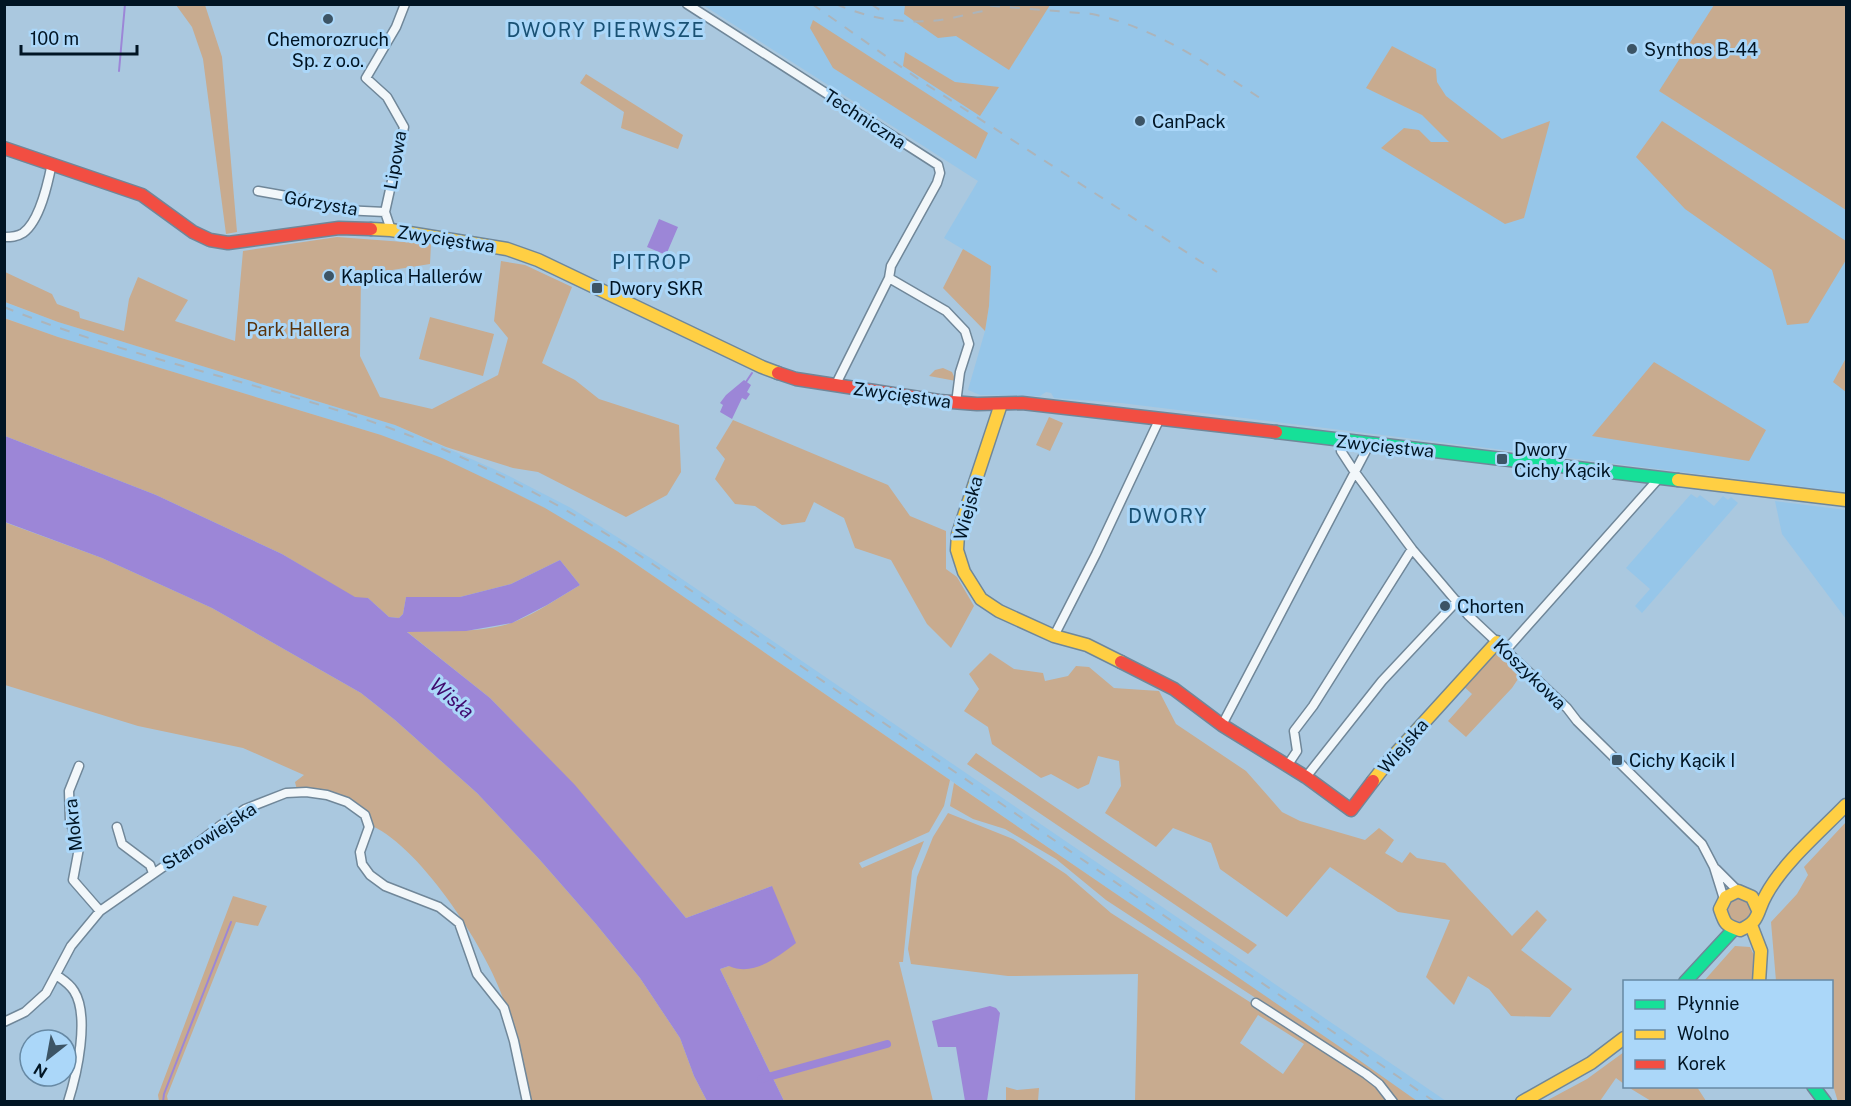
<svg xmlns="http://www.w3.org/2000/svg" width="1851" height="1106" font-family="'Public Sans',sans-serif">
<rect width="100%" height="100%" fill="#aac8df"/>
<path fill="#96c6e9" d="M703,5h1143v487l-725,-89 -67,-5 -3,-5 -5,-1 -6,4 -60,-1 -12,-5 17,-59 4,-25 2,-40 -47,-28 34,-57z
M4,302l54,20 337,103 110,49 66,34 89,56 786,537h-29l-800,-550 -236,-116 -323,-98 -53,-19z
M1691,494l6,4 3,-3 14,11 9,-10 5,4 3,-3 7,6 -96,110 -7,-7 15,-17 -24,-21z
M1775,501l71,9v109l-64,-85z"/>
<path fill="#c8ab8f" fill-rule="evenodd" d="M176,5h29l17,52 15,175 -11,2 -23,-175 -11,-32z
M905,5v-1l145,1 -41,65 -53,-34 -18,2 -34,-24z
M1714,5h132v205l-187,-119z
M813,20l175,113 -12,26 -143,-91 -23,-40z
M1392,46l44,23 1,13 9,14 56,43 48,-18 -26,97 -19,6 -124,-76 23,-20 15,2 12,12h18l-27,-27 -56,-27z
M905,52l50,30 44,5 -19,29 -77,-50z
M586,74l97,61 -5,14 -57,-21 3,-16 -44,-29z
M1662,121l184,120v19l-38,63 -21,2 -15,-55 -87,-61 -49,-52z
M337,237l94,7 -1,20 -69,11 -1,81 20,41 52,12 66,-34 10,-37 -14,-17 7,-60 24,4 47,22 -30,76 33,17 24,19 80,26 2,47 -14,23 -41,22 -88,-45 -25,-4 -67,-21 -51,-22 -337,-103 -53,-20v-30l47,22 5,10 22,8 1,6 44,13 5,-32 9,-22 50,23 -13,21 60,20 8,-90z
M963,249l28,17 -2,40 -4,25 -42,-43z
M430,317l64,17 -11,42 -64,-17z
M4,318l54,19 323,98 61,23 59,28 44,22 72,43 333,229 -6,26 -15,26 -70,31 3,5 62,-27 -12,30 -9,91h-4l34,139h-149l-64,-132 9,-3 43,-80 -86,32 -111,-132 -85,-88 -84,-67c32,0 79,2 108,-9 23,-9 44,-24 66,-37l-20,-25 -49,24 -51,13h-54l-3,17 -4,4 -10,-1 -21,-19h-13l-73,-44 -126,-59 -151,-59z
M1846,358v34l-13,-10z
M1654,362l112,68 -17,31 -157,-25z
M943,368l9,4 4,9 -27,-5 6,-6z
M1049,417l14,6 -13,28 -14,-6z
M733,420l155,65 22,31 36,15v38l11,8 17,29 -23,42 -24,-24 -36,-64 -36,-12 -11,-30 -30,-16 -9,20 -23,3 -27,-19 -20,-2 -20,-25 10,-20 -9,-11z
M4,522l98,36 110,50 149,85 34,27 82,73 63,67 56,64 44,54 40,60 14,38 13,25h-179c-7,-31 -13,-63 -22,-94 -15,-52 -84,-159 -134,-181l-2,-9 -8,-7 -65,-20 -2,-8 9,-7 -61,-27 -105,-22 -133,-41z
M1495,650h4l20,17 1,9 -8,12 -46,49 -18,-16 24,-27 -11,-10z
M990,653l24,16 29,4 2,8 23,-5 8,-10 13,1 25,21 45,3 17,33 70,47 36,41 18,9 65,19 14,-12 15,12 -9,13 17,10 8,-11 7,6 28,5 67,73 25,-26 10,10 -26,30 51,39 -22,28 -39,-1 -22,-27 -21,-13 -14,29 -28,-28 24,-57 -52,-8 -68,-45 -43,50 -67,-48 -9,-26 -38,-15 -17,19 -51,-34 16,-27 -2,-25 -21,-5 -9,28 -11,5 -27,-15 -10,4 -49,-34 -4,-17 -24,-16 15,-22 -10,-15z
M976,753l281,192 -9,9 -281,-190z
M954,783l405,277 58,41h-21l-20,-24 -270,-177 -50,-41 -51,-30 -32,-10 -23,-13z
M948,813l65,26 53,35 45,39 240,154 16,11 22,23h-254l3,-127 -130,2 -97,-12 -3,-15 9,-72 16,-40zM1258,1015l46,29 -21,30 -43,-31z
M1846,822v279l-8,1 -6,-20v-100l-56,-1 -5,-59 26,-28 11,-19 -4,-8z
M233,896l34,10 -9,20 -22,-4 -69,174 1,5h-9l-1,-6z
M1725 910a14 14 0 1 1 28 0a14 14 0 1 1-28 0Z
M1735,946l15,1 5,10 -3,24 -49,1z
M1624,1052v32l-8,-6 -16,23h-54l41,-22z
M1006,1087l11,3 22,-2 -1,13h-32z
M1628,1087h69l9,14h-55z"/>
<path fill="#9c86d7" d="M659,219l19,8 -12,28 -19,-8z
M744,380l7,5 -4,7 3,2 -4,6 -4,-2 -10,21 -12,-7 3,-7 -3,-2 6,-8z
M5,436l151,59 126,59 73,43 13,1 21,19 10,1 4,-4 3,-17h54l51,-13 49,-24 20,25 -33,20 -35,18 -46,8 -59,1 83,66 85,87 111,133 86,-32 24,57c-19,14 -42,34 -67,23l-9,3 64,132h-77l-13,-25 -14,-38 -40,-60 -44,-54 -56,-64 -63,-67 -82,-73 -34,-27 -149,-85 -110,-50 -97,-36z
M990,1006l6,2 4,5 -13,88h-22l-9,-54h-18l-6,-26z"/>
<g fill="none" stroke-linecap="round" stroke-linejoin="round">
<path stroke="#9c86d7" stroke-width="2" d="M119,71l6,-67
M746,382l6,-9
M163,1102l1,-8 67,-172"/>
<path stroke="#9c86d7" stroke-width="8" d="M761,1079l126,-35"/>
<g stroke="#708799" stroke-width="11">
<path id="street" d="M687,4l251,161 2,8 -3,10 -46,83 -2,12 57,33 19,20 4,13 -9,28 -4,31
M258,191l34,6 51,13 42,2
M391,230l-6,-18 19,-85 -17,-30 -21,-19 30,-51 9,-23
M4,237c7,0 13,0 19,-4 17,-12 25,-50 29,-70
M837,385l1,-5 51,-102
M1341,441v10l13,20 58,78 56,66 99,93 10,13 125,123 12,23 10,32
M1054,636l42,-82 64,-136
M1506,650l154,-173
M1222,725l147,-280
M79,766l-10,25 1,30 9,27 -6,32 27,31
M1287,766l10,-15 -3,-20 19,-25 99,-157
M1306,777l76,-96 75,-80
M117,827l5,17 28,21 3,8
M1716,869l22,22
M56,975c7,5 13,8 18,16 16,25 3,83 -6,111
M1256,1003l110,71 13,10 14,18
M4,1022l21,-10 21,-19 25,-47 29,-35 99,-69 22,-17 24,-16 41,-16 20,-1 21,3 20,7 18,13 4,12 -9,25 2,12 8,11 15,11 54,21 20,16 18,51 27,34 10,33 13,61"/>
</g>
<g stroke="#708799" stroke-width="15">
<path id="fast" d="M1276,432l402,48
M1685,982l49,-53
M1813,1086l12,16"/>
</g>
<g stroke="#708799" stroke-width="15">
<path id="slow" d="M371,229l20,1 116,19 31,11 224,107 16,6
M1001,404l-43,130 -1,16 7,22 17,27 18,12 55,25 33,9 34,17
M1678,480l168,20
M1373,781l14,-18 110,-121
M1758,910l-6,-13 -14,-6 -12,6 -6,12c5,15 5,16 20,21 21,-9 16,-18 26,-35 17,-32 55,-64 80,-90
M1751,925l10,26 -2,31
M1522,1102l69,-39 33,-25"/>
</g>
<g stroke="#708799" stroke-width="15">
<path id="jam" d="M4,148l138,47 51,37 17,8 18,3 111,-15 32,1
M778,373l18,6 143,22 38,3 45,-1 254,29
M1121,662l53,27 48,36 84,52 45,33 22,-29"/>
</g>
<use href="#street" stroke="#f2f7fa" stroke-width="8"/>
<use href="#fast" stroke="#16e098" stroke-width="12"/>
<use href="#slow" stroke="#ffcf43" stroke-width="12"/>
<use href="#jam" stroke="#f24e42" stroke-width="12"/>
<path stroke="#acb4ba" stroke-width="2" stroke-dasharray="10 10" stroke-linecap="butt" d="M812,4l112,79 293,189
M836,4c36,16 73,21 111,15 12,-2 24,-6 37,-8
M871,4l12,8
M970,4l122,10c62,13 116,50 168,84
M4,307c116,48 241,72 360,112 103,35 200,85 290,146l781,537"/>
</g>
<g fill="#3c5465" stroke="#abd7f9" stroke-width="2">
<circle cx="328" cy="19" r="6"/>
<circle cx="1632" cy="49" r="6"/>
<circle cx="1140" cy="121" r="6"/>
<circle cx="329" cy="276" r="6"/>
<rect x="591" y="282" width="12" height="12" rx="3"/>
<rect x="1496" y="453" width="12" height="12" rx="3"/>
<circle cx="1445" cy="606" r="6"/>
<rect x="1611" y="754" width="12" height="12" rx="3"/>
</g>
<g text-anchor="middle" dominant-baseline="central" stroke-width="6" stroke-linejoin="round" paint-order="stroke">
<g font-size="18" fill="#011524" stroke="#abd7f9" text-anchor="start">
<text x="328" y="39" text-anchor="middle">Chemorozruch<tspan x="328" dy="21">Sp. z o.o.</tspan></text>
<text x="1644" y="49">Synthos B-44</text>
<text x="1152" y="121">CanPack</text>
<text x="341" y="276">Kaplica Hallerów</text>
<text x="609" y="288">Dwory SKR</text>
<text x="1514" y="449">Dwory<tspan x="1514" dy="21">Cichy Kącik</tspan></text>
<text x="1457" y="606">Chorten</text>
<text x="1629" y="760">Cichy Kącik I</text>
</g>
<g font-size="18" fill="#011524" stroke="#abd7f9">
<text transform="translate(865 119) rotate(33)">Techniczna</text>
<text transform="translate(395 160) rotate(-80)">Lipowa</text>
<text transform="translate(321 203) rotate(10)">Górzysta</text>
<text transform="translate(446 239) rotate(9)">Zwycięstwa</text>
<text transform="translate(902 395) rotate(8)">Zwycięstwa</text>
<text transform="translate(1385 446) rotate(6)">Zwycięstwa</text>
<text transform="translate(968 508) rotate(-75)">Wiejska</text>
<text transform="translate(1530 674) rotate(44)">Koszykowa</text>
<text transform="translate(1403 746) rotate(-49)">Wiejska</text>
<text transform="translate(73 825) rotate(-96)">Mokra</text>
<text transform="translate(209 836) rotate(-33)">Starowiejska</text>
</g>
<g font-size="18" fill="#5b340c" stroke="#abd7f9">
<text x="298" y="329">Park Hallera</text>
</g>
<g font-size="20" letter-spacing="1.5" fill="#195174" stroke="#abd7f9">
<text x="606" y="30">DWORY PIERWSZE</text>
<text x="652" y="262">PITROP</text>
<text x="1168" y="516">DWORY</text>
</g>
<g font-size="20" font-style="italic" fill="#400b6e" stroke="#abd7f9">
<text transform="translate(452 698) rotate(41)">Wisła</text>
</g>
</g>
<rect width="1851" height="1106" fill="none" stroke="#011524" stroke-width="12"/>
<rect x="1623" y="980" width="210" height="108" fill="#abd7f9" stroke="#6789a4" stroke-width="1.5"/>
<rect x="1635" y="1000" width="30" height="9" fill="#16e098" stroke="#6789a4" stroke-width="1.5"/>
<text x="1677" y="1010" font-size="18" fill="#011524">Płynnie</text>
<rect x="1635" y="1030" width="30" height="9" fill="#ffcf43" stroke="#6789a4" stroke-width="1.5"/>
<text x="1677" y="1040" font-size="18" fill="#011524">Wolno</text>
<rect x="1635" y="1060" width="30" height="9" fill="#f24e42" stroke="#6789a4" stroke-width="1.5"/>
<text x="1677" y="1070" font-size="18" fill="#011524">Korek</text>
<g transform="translate(48 1058) rotate(211)"><circle r="28" fill="#abd7f9" stroke="#6789a4" stroke-width="1.5"/>
<path d="M0-4.5L10 22L0 15L-10 22Z" fill="#3c5465"/>
<text y="-9" font-size="16" font-weight="bold" text-anchor="middle" fill="#011524">N</text>
</g>
<path d="M21 45v9h116v-9" fill="none" stroke="#011524" stroke-width="3"/>
<text x="30" y="45" font-size="18" fill="#011524" stroke="#abd7f9" stroke-width="4.5" paint-order="stroke">100 m</text>
</svg>
